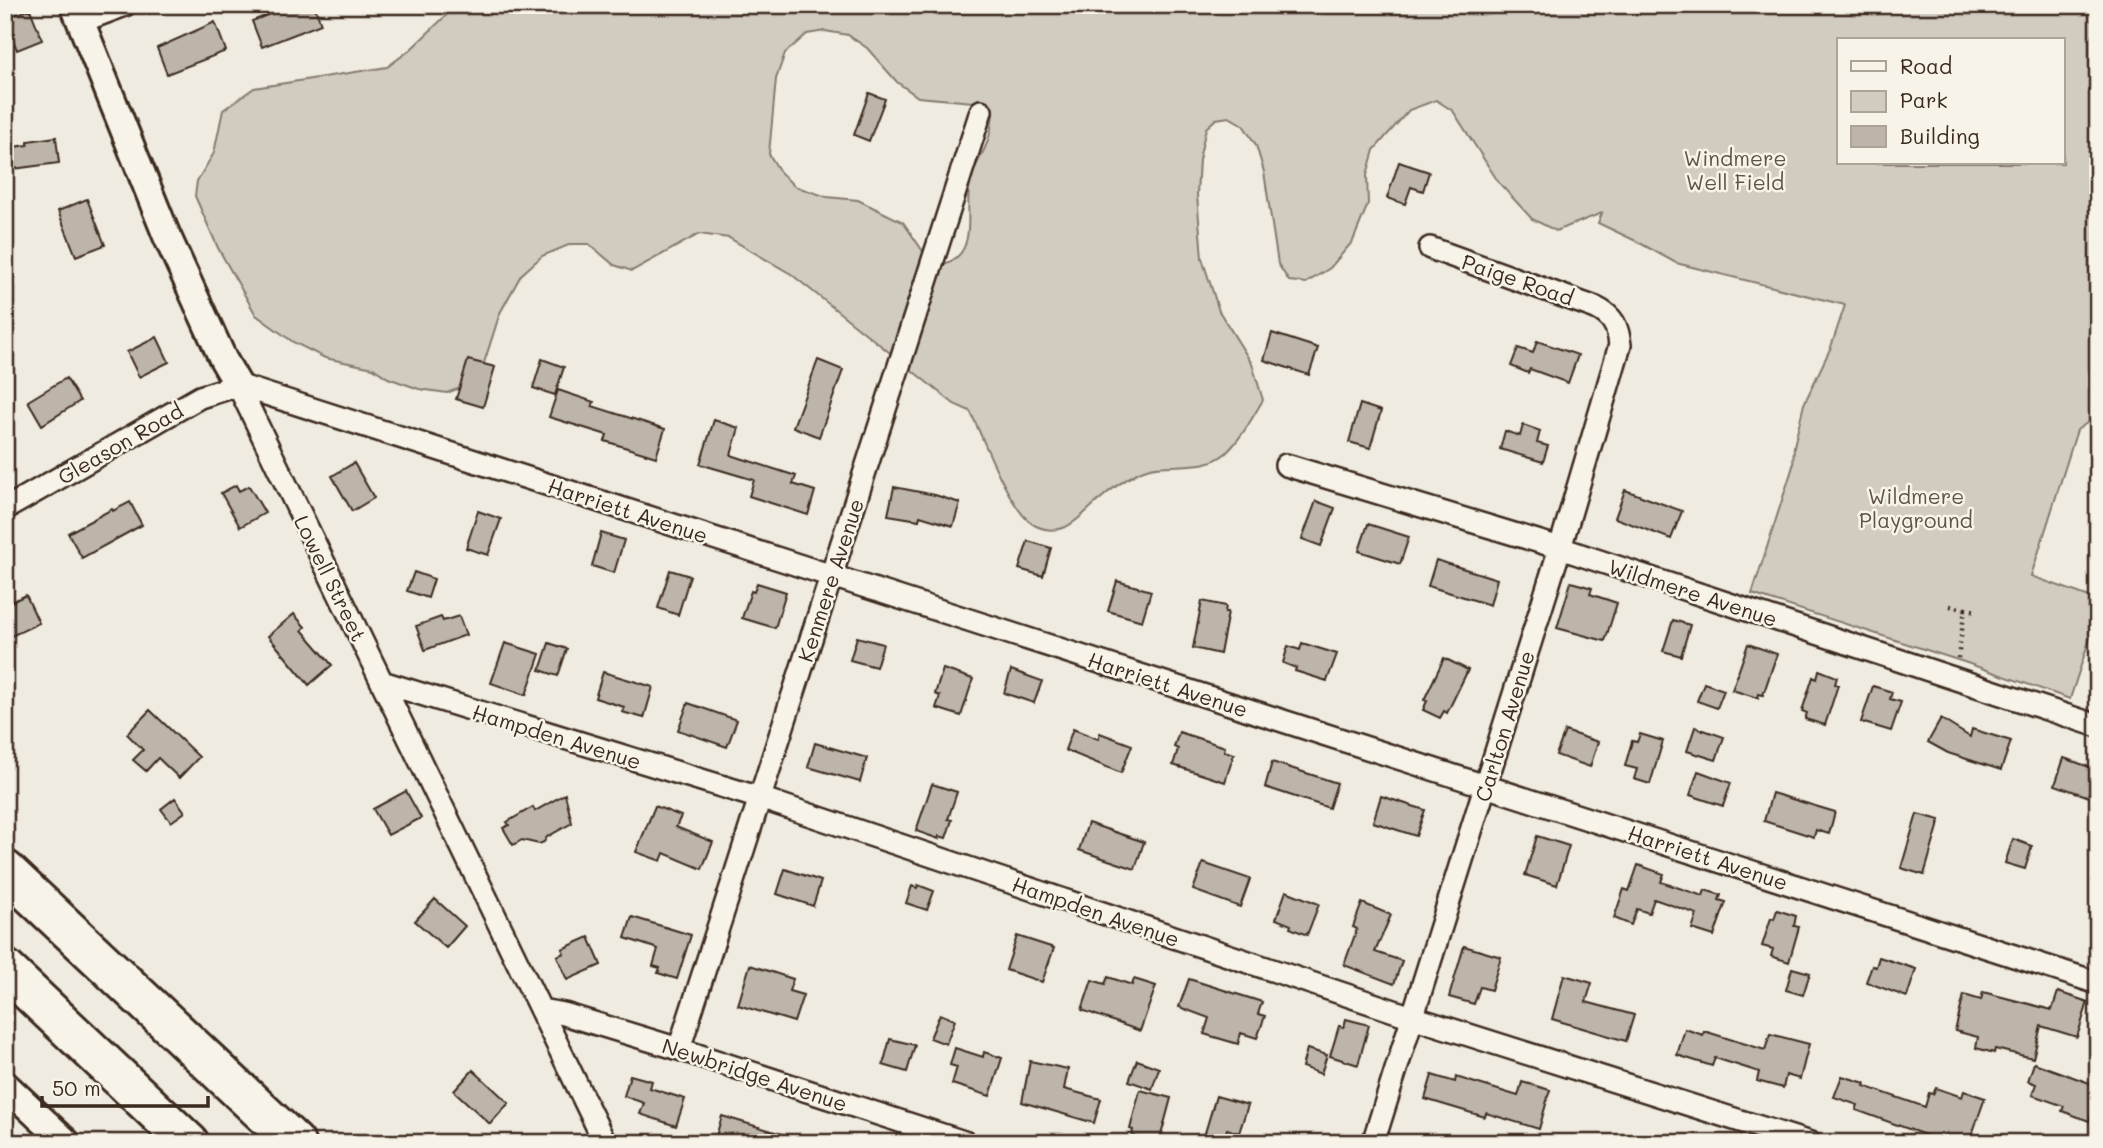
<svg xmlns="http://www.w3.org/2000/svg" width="2103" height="1148" font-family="Mali,sans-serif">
<rect width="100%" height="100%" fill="#efebe0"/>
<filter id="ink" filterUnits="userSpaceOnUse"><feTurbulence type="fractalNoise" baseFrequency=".0143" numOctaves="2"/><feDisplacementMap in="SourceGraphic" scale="14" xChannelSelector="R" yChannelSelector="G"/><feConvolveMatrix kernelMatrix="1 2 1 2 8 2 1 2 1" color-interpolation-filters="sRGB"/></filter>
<g filter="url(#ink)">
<path fill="#d1cbc0" stroke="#867a6f" stroke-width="2" fill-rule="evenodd" d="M457,5h1641v410l-21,15 -46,146 67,24v13l-28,86 -106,-37 -212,-68 41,-128 1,-20 10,-42 27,-57 14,-42 -169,-42 -38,-21 -40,-19 4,-10 -46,18 -24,-12 -33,-36 -46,-72 -17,-11 -27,10 -35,40 -7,25 1,29 -15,37 -23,27 -24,15 -17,-2 -11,-17 -14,-92 -8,-27 -13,-20 -14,-8 -13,2 -10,9 -7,32 -2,35 5,63 17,53 33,53 11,36c-11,18 -22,39 -37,53 -24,21 -60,6 -87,19 -13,7 -29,18 -40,28 -19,16 -34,39 -63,26 -25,-11 -53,-89 -66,-115l-16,-7 -163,-130 -62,-36 -30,-4 -67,37 -18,-6 -25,-21h-18l-29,12 -21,19 -21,38 -16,50 -19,23 -18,7 -28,-4 -31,-11 -15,-10 -48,-10 -32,-16 -37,-27 -38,-67 -23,-52 2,-15 17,-28 9,-43 31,-22 133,-21 23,-17zM825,31l23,4 19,13 30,34 21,15 66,6 9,10c-1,9 -2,19 -5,27 -4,14 -15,27 -18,41 -7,32 13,80 -37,85l-30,-44 -45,-22 -31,-3 -33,-11 -14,-14 -11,-18 7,-75 9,-26 22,-19zM1839,40h224v123h-224z"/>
<path fill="#bdb5aa" stroke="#3b2a1e" stroke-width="2" d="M284,5h30l7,19 -59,23 -10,-26 21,-8 -1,-3z
M30,9l12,31 -25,10 -12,-31z
M215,22l11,29 -59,23 -10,-26z
M869,93l16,6 -16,42 -15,-6z
M56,137l3,26 -54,7v-22l23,-3v-4z
M1399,162l30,10 -6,19 -12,-4 -6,17 -18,-6z
M87,199l18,46 -29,11 -18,-45z
M1272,333l46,15 -9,27 -45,-15z
M157,337l12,25 -30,15 -12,-25z
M1537,341l41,14 -10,28 -38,-14 -2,4 -17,-7 7,-18 15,5z
M542,359l22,8 -9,28 -22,-7z
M468,360l27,7 -12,40 -27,-8z
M818,360l25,10 -24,67 -26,-10z
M66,378l14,23 -38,24 -14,-24z
M558,390l36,12 -2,4 73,23 -9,28 -51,-16 2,-6 -58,-18z
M1360,404l21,7 -11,37 -21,-6z
M714,420l25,8 -8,27 65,21 -3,8 22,7 -7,24 -59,-19 5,-16 -54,-16z
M1523,425l17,6 -3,12 11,3 -5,16 -43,-13 5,-18 15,5z
M354,463l20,35 -22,13 -20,-35z
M236,485l3,6 10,-5 16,27 -25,14 -19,-34z
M894,487l41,8 25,8 -7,23 -33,-10 -1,4 -31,-5z
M1625,490l57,21 -11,28 -56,-21z
M1316,501l19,7 -14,38 -19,-7z
M130,502l12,23 -60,33 -14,-25 44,-24 1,2z
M478,511l23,8 -13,36 -22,-7z
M1368,524l41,13 -9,27 -41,-13z
M601,533l23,7 -10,33 -22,-7z
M1028,541l23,7 -8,28 -24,-7z
M1436,560l61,19 -7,26 -62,-19z
M670,570l20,6 -12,39 -20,-7z
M414,572l20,7 -6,19 -21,-7z
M1117,581l34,10 -9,30 -34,-10z
M1571,582l21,6 -2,6 27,9 -12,38 -48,-13z
M757,583l29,9 -11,36 -33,-10 9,-27 3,1z
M26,595l13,28 -34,16v-34z
M1202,601l24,5 -1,6h3l-8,42 -27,-6z
M294,614l11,13 -3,3 30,35 -23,20 -41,-49z
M459,616l7,19 -41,15 -9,-24 25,-9 2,4z
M1673,620l17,5 -9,31 -18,-5z
M857,637l26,7 -7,23 -26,-7z
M505,643l35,11 -14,41 -35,-12z
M549,643l18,6 -9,27 -18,-6z
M1302,643l35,11 -10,27 -32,-10 1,-3 -13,-5 5,-17 12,4z
M1748,644l29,10 -14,41 -4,-1 -1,4 -26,-8z
M1444,658l24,12 -21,43 -3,-2 -4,7 -17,-8 4,-9 -3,-1z
M943,669l30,10 -12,37 -25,-8 4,-12 -5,-2z
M1011,670l31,11 -8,22 -30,-10z
M1819,670l18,7 -2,7 3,1 -13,40 -20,-6 2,-6 -5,-2 11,-34 4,2z
M603,672l50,15 -9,31 -22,-6 2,-5 -29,-9z
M1704,683l20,7 -7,18 -20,-7z
M1873,686l19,6 -2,7 11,3 -10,29 -30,-9z
M688,703l49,17 -10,27 -49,-17z
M150,710l49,47 -20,21 -21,-20 -12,13 -13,-11 10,-10 -16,-16z
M1941,719l29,18 2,-8 39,12 -10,29 -53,-17 -20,-11z
M1695,727l29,10 -8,23 -29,-9z
M1073,729l25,10 2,-6 32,12 -11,28 -56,-23z
M1565,731l33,11 -8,25 -34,-12z
M1179,732l46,15 -1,4 10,3 -9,28 -52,-17 5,-16 -4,-2z
M1640,734l23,7 -13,43 -16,-5 3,-10 -12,-3 7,-25 5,1z
M815,743l52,15 -7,24 -52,-15z
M2064,758l34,12v30l-43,-15z
M1272,762l65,21 -8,25 -64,-21z
M1698,771l33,12 -8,23 -33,-11z
M932,784l25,8 -9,27 4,1 -6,18 -7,-2v3l-23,-8z
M406,791l15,27 -33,17 -15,-26z
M1772,793l63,19 -6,22 -13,-4 -2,7 -50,-16z
M565,794l7,29 -25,14 -3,5 -5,2 -17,-4 -9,5 -10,-17 6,-3 -2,-3 26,-15 2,4z
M1381,796l44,14 -9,26 -43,-14z
M175,798l10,14 -14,10 -10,-13z
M655,806l26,10 -5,11 37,15 -11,27 -38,-16 -3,8 -25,-9z
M1917,814l23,6 -16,55 -23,-7z
M1088,823l56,19 -9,27 -56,-19z
M1537,836l32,10 -12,39 -32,-10z
M2013,839l19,7 -7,23 -20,-6z
M1203,863l47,16 -10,28 -47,-17z
M1638,865l26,9 -3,8 42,14 2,-6 16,5 -2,5 7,2 -12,34 -22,-7 5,-15 -43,-15 -5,14 -12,-4 -6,16 -17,-7 10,-29 5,2z
M785,869l36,12 -8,25 -36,-12z
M918,885l16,6 -7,19 -21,-7 6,-17 5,2z
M1286,891l33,13 -12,31 -17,-7 1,-3 -15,-6z
M435,899l30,27 -19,22 -31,-27z
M1362,903l29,12 -16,37 27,9 -8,23 -50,-19 13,-36 -4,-2z
M1777,910l19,6 -2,10 5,1 -10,35 -18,-6 2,-7 -11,-3 9,-28 3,1z
M632,917l59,18 -14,44 -19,-6 2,-5 -7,-2 5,-17 -33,-11z
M1017,936l37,12 -12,34 -36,-12z
M589,937l12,28 -34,15 -10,-24 7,-3 -2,-4z
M1464,946l37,11 -10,33 -11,-3 -6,17 -25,-7z
M1879,957l37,12 -9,28 -41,-15 6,-16 4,1z
M750,965l43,14 -4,12 14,4 -9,27 -56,-17z
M1792,968l18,5 -7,22 -17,-5z
M1564,975l28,8 -6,19 48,13 -8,26 -74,-22z
M1108,977l24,8 2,-6 22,7 -16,45 -58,-21 10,-30 13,4z
M1189,979l73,23 -4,12 7,2 -8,22 -16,-5 -3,11 -34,-10 5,-16 -30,-11z
M1983,992l69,18 6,-18 30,10 -11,35 -36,-11 -8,32 -38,-9 -1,4 -18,-5 2,-11 -23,-6 9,-36 17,5z
M940,1014l15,6 -9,24 -16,-6z
M1346,1019l23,6 -11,40 -28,-9 9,-30 5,1z
M1685,1029l18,6 1,-4 61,19 5,-16 39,10 -9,35 -14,-4 -3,13 -26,-7 2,-9 -44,-14 -3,8 -35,-11z
M890,1039l25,6 -8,27 -24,-7z
M955,1048l28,9 1,-5 18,6 -12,38 -38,-12 5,-17 -7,-2z
M1307,1049l20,6 -6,19 -19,-7z
M1137,1060l22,8 -7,21 -23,-8z
M1030,1061l38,8 -4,20 37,10 -7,24 -72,-21z
M2034,1063l64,23v11l-9,24 -27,-10 2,-5 -32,-11 4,-11 -8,-3z
M473,1070l36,33 -19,21 -36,-33z
M630,1075l22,6 -2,7 35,11 -9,27 -36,-12 4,-11 -20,-7z
M1432,1075l23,7 1,-5 62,19 4,-14 28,8 -11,39 -53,-16 -1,4 -60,-18z
M1842,1076l23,7 -1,3 61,21 4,-14 4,1 3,-6 26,9 2,-6 21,7 -16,45h-22l-91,-33 2,-5 -24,-8z
M1140,1090l31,8 -11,41 -4,-1 -1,5 -23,-7 1,-6 -3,-1z
M1216,1096l32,9 -9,28 -12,-4 -4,14h-21z
M722,1116l73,22v5h-81z"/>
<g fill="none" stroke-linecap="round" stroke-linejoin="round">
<g stroke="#3b2a1e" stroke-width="26">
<path id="minor" d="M80,22l45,-17
M238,385l1860,598
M238,385l367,758
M1286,465l274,83 538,178
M5,509l195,-112 38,-12
M382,682l378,116 652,219 398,126
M541,1010l23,4 115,35 288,94
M679,1049l302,-938
M1373,1143l187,-595 60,-203c-2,-18 -7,-29 -24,-37l-166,-60"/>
</g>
<g stroke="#3b2a1e" stroke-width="32">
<path id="tertiary" d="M74,5l92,229 57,125 15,26
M5,1085l62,58"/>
</g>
<g stroke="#3b2a1e" stroke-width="44">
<path id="motorway" d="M5,870l290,273
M5,969l184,174"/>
</g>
<path stroke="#3b2a1e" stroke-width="4.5" stroke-dasharray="2 5" stroke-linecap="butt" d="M1950,606l15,3 -7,49
M1965,609l13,2"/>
<use href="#minor" stroke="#f7f3e8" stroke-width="21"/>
<use href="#tertiary" stroke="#f7f3e8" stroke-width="26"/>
<use href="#motorway" stroke="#f7f3e8" stroke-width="38"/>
</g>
</g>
<g text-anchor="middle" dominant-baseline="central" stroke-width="5" stroke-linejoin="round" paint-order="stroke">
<g font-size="21" fill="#605246" stroke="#f7f3e8">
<text x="1735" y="157">Windmere<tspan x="1735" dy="24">Well Field</tspan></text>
<text x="1916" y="495">Wildmere<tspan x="1916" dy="24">Playground</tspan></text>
</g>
<g font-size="21" fill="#3b2a1e" stroke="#f7f3e8">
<text transform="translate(1518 279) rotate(19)">Paige Road</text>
<text transform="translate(120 443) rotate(-30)">Gleason Road</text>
<text transform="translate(628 510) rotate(18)">Harriett Avenue</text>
<text transform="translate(331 578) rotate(64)">Lowell Street</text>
<text transform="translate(830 580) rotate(-72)">Kenmere Avenue</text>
<text transform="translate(1693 592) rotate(18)">Wildmere Avenue</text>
<text transform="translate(1168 684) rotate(18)">Harriett Avenue</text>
<text transform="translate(1504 726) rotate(-73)">Carlton Avenue</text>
<text transform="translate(557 736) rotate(17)">Hampden Avenue</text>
<text transform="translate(1708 857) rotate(18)">Harriett Avenue</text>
<text transform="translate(1096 911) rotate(19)">Hampden Avenue</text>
<text transform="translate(755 1074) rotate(18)">Newbridge Avenue</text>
</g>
</g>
<rect width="2103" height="1148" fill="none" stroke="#f7f3e8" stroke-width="28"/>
<rect x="14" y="14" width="2075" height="1120" fill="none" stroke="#3b2a1e" stroke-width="2.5" filter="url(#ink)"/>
<rect x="1837" y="38" width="228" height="126" fill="#f7f3e8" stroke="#aca397" stroke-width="2"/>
<rect x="1851" y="61" width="35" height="10" fill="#f7f3e8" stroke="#aca397" stroke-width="2"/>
<text x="1900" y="74" font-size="21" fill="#3b2a1e">Road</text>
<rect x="1851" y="91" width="35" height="21" fill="#d1cbc0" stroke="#aca397" stroke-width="2"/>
<text x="1900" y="108" font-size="21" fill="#3b2a1e">Park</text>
<rect x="1851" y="126" width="35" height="21" fill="#bdb5aa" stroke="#aca397" stroke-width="2"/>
<text x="1900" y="144" font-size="21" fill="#3b2a1e">Building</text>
<path d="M42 1096v10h166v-10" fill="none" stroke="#3b2a1e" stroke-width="3.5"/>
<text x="52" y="1096" font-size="21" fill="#3b2a1e" stroke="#f7f3e8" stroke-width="5" paint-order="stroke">50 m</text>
</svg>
